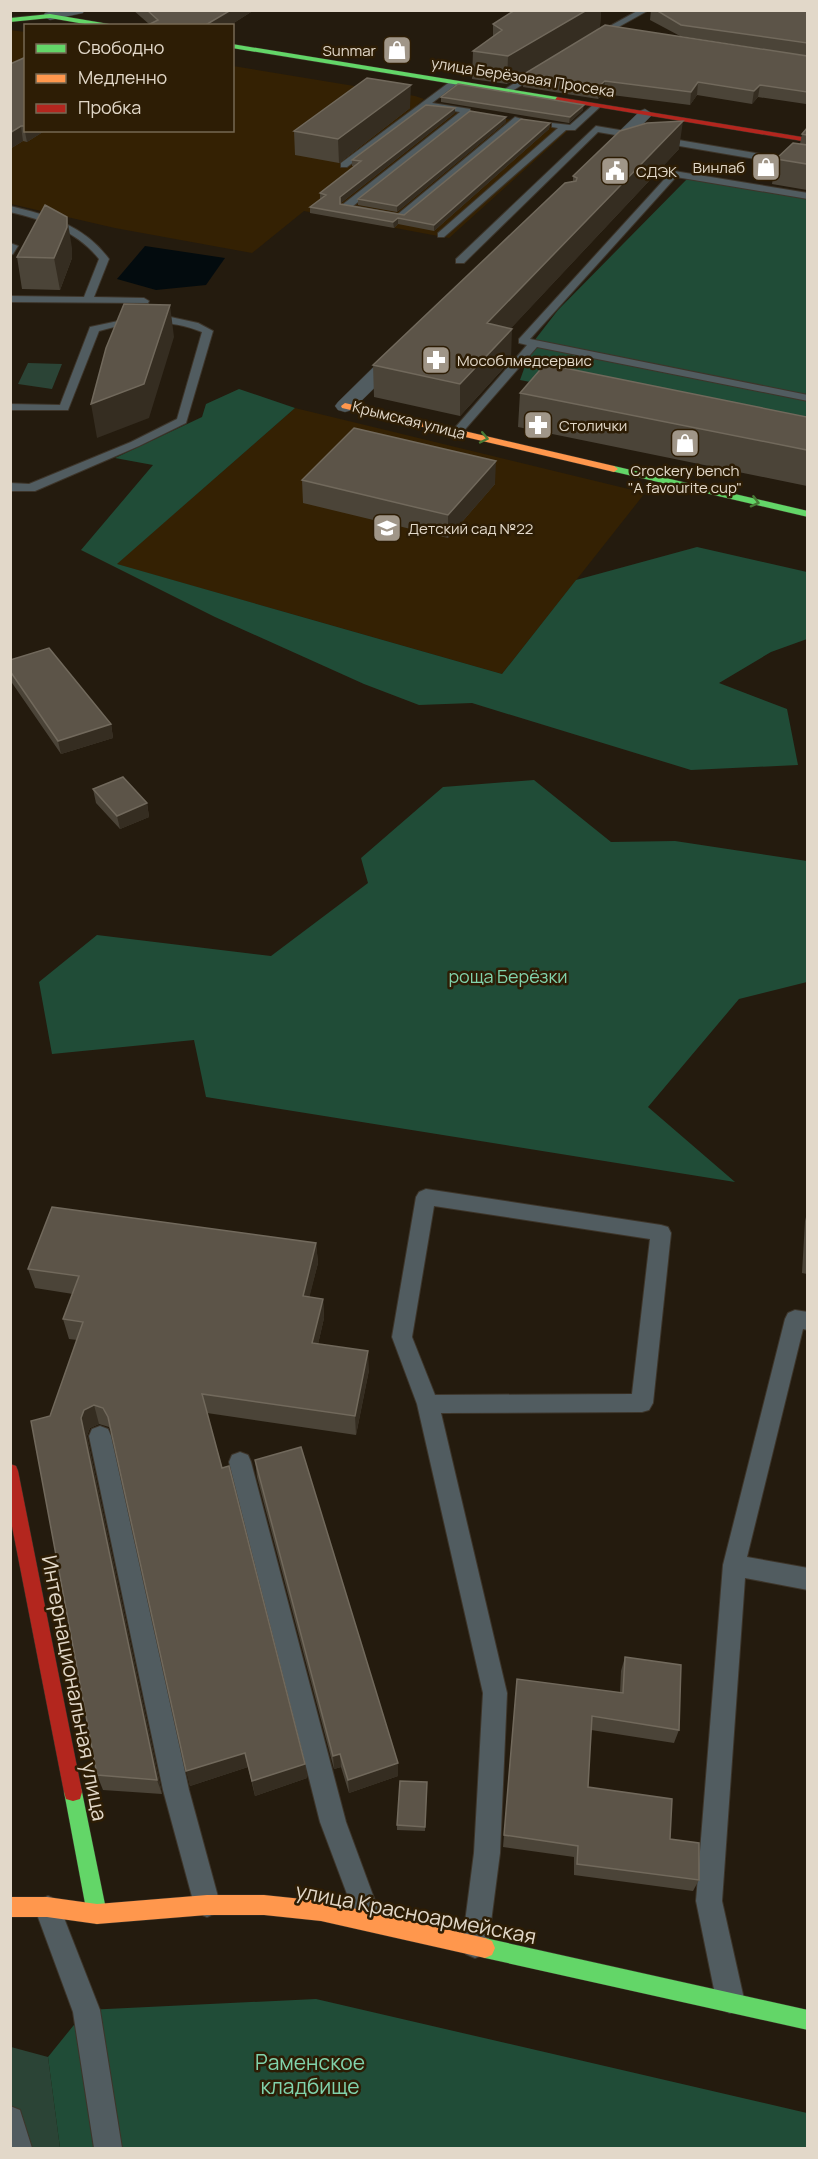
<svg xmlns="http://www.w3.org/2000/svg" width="818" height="2159" font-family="Manrope,sans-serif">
<rect width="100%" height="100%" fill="#241b0e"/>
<path fill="#342103" d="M10,30l15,2 1,98h206l1,-64 182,30 9,3 -7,6 153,24 -121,109 -145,-27 -52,42 -137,-25 -104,-24z
M295,408l350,85 -143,181 -386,-110z"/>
<path fill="#2b4436" d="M28,363l34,1 -10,25 -34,-5z
M11,2047l37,10 12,91h-49z"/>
<path fill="#204c37" d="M688,178l119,19v239l-287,-56 14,-39 24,-31z
M239,389l56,19 -178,156 385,110 74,-94 121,-33 110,25v67l-36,13 -52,31 68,26 11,56 -107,5 -219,-67 -53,2 -55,-21 -149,-67 -134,-67 72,-85 -38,-7 87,-41 4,-13z
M534,780l77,62 64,-1 132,20v121l-68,17 -91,108 87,75 -529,-85 -12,-57 -142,14 -13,-72 58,-47 174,21 97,-73 -7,-25 82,-71z
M316,1999l491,114v35h-747l-12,-91 38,-47z"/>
<path fill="#030b0e" d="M145,246l80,12 -19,27 -50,5 -39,-11z"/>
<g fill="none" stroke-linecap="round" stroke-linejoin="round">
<g stroke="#3d352a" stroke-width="2">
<path id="lane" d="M639,10h10l-52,29 -7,-2z
M540,67l7,2 -38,24 -7,-2z
M451,81l7,2 -26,20 38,6v4l-117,93 45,8 117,-97 7,2 -119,100 -61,-10v-4l118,-93 -33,-5 -80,60h-6v-4z
M594,104l7,2 -26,24h-9l-122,107h-6v-4l120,-105 -6,-1v-4l18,2z
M596,126l212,36v6l-210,-36 -134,131h-8v-4z
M674,171l134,22v6l-132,-22 -146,162 278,56v6l-271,-54 -76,87h-8v-4l74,-85 -8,-2v-4l152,-167z
M10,206c39,9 75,20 99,53l-15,38 50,1 5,3 -1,2 -138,-1v-6l74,1 15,-38c-22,-28 -55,-39 -89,-47z
M10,243l8,3 -5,8 -3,1z
M166,316l32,7 15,8 -27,92 -47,23 -104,45h-25v-8l19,1 102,-42 46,-23 25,-87c-34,-14 -69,-11 -103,-1l-31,79h-58v-6l50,1 30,-78 47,-10z
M426,1189l235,36 7,2 3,6 -18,170 -4,7 -7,2 -201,1 66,280 -7,160 -12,92 -4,9 -9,4 -9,-4 -4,-9 12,-92 9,-160 -66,-289 -25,-67 24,-140 3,-5zM434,1206l216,33 -18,155 -197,1 -23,-58z
M795,1310l13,2v18l-5,-1 -56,228 61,11v22l-63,-12 -23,323 22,98 -4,10 -10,4 -10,-4 -4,-10 -20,-98 27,-336 62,-246 3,-6z
M100,1426l8,3 3,7 78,354 31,114 -4,9 -9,4 -9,-4 -4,-9 -31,-114 -74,-354 3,-7z
M240,1452l8,3 3,7 95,360 35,95 -4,9 -9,4 -9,-4 -39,-104 -91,-360 3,-7z
M48,1896l9,4 43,110 22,138h-28l-21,-136 -38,-103 4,-9z
M10,2106l10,4 12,38h-22z"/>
</g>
<g stroke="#3d352a" stroke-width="1">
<path id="street" d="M56,10h28l-1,3 -33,7 -7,-4 2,-3z
M645,109l8,5 -3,3 -44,45h-12l-2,-3 2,-3 46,-45z
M405,341l7,2 3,4 -3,4 -60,59 -7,2 -7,-2 -3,-4 3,-4 60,-59z"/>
</g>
<g stroke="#3d352a" stroke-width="1">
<path id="fast" d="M50,14l59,10 3,2h-16l-46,-8 -40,4v-4z
M232,44l325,53 3,2 -3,2 -325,-53z
M614,466l194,45v6l-197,-46 -1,-2z
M73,1783l7,2 2,7 25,122 -3,7 -7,3 -7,-3 -3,-7 -23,-122 2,-7z
M485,1938l323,72v20l-323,-72 -7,-3 -3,-7 3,-7z"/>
</g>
<g stroke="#3d352a" stroke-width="1">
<path id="slow" d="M345,403l269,63 4,3 -4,3 -272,-64 -1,-2z
M207,1895h57l57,6 164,37 7,3 3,7 -3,7 -7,3 -164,-37 -57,-6h-57l-110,9 -50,-7h-37v-20h37l50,7z"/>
</g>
<g stroke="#3d352a" stroke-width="1">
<path id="jam" d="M557,97l251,41v4l-253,-42z
M10,1464l6,2 2,5 64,321 -2,7 -7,2 -7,-2 -2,-7 -54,-276z"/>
</g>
<use href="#lane" fill="#515c60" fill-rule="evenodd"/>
<use href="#street" fill="#515c60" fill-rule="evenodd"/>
<use href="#fast" fill="#63d668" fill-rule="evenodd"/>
<use href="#slow" fill="#ff974d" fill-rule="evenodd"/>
<use href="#jam" fill="#b3261e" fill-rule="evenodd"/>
</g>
<path fill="#4b4438" d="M133,10h118v2l-22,14h-83l3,-2z
M515,10h86l-1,16 -5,5 212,25v47l-1,1 -48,-7 -6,7 -55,-9 -7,10 -86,-11 -6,5 -75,-12 1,-13 42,-25 -59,35 -35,-5 1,-28 20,-14v-13z
M651,10h156v46l-127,-20 -30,-16z
M10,64l16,66h20l-19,12 -4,-1 -13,8z
M441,97l142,13 -14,13 -128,-21z
M410,108l-71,55 -44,-8 -1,-24z
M455,113l-114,90v2l63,10 146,-92 -1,6 -115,102 -36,-7 -4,4 -84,-15v-6l10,-8v-6l35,-27h-3v-6z
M506,122l-109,90 -39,-7v-6z
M807,128v62l-35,-6 4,-25 24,-15 2,-10z
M679,149l-168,179v32l-51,56 -86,-19 -1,-32 200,-183v-6z
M72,248v10l-12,32 -38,-1 -5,-32z
M520,393l287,24v69l-289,-59z
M302,480l193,4 -47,54 -145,-35z
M10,660l101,64 2,14 -52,16 -51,-74z
M93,789l54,14 2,14 -29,12 -24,-26z
M807,1213v61l-5,-1 3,-52z
M316,1243l2,20 -9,34 14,2 1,19 -6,26 51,26 -13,65 -149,-22 98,351 2,14 -52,18 -7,-29 -58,19 -79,-355 -2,-4 -10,-3 -9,4 -3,8 75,358 -59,-4 -6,-15 -47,-359 27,-76 -8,-1 -6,-20 10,-25 -38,-6 -7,-19z
M255,1460l143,316 -49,17 -8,-26 -7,2 -77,-292z
M625,1657l54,73 -5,13 -83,-13 -3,57 82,52 29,41 -6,11 -119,-16v-18l-71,-10 14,-168 103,14 1,-22z
M427,1782l-2,49 -28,-1v-5z"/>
<path fill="#352d21" d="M231,10h20v2l-22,14h-25z
M587,10h14l-1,16 -6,6 -87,52 1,-28z
M605,81l-1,13 -6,5 1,-13z
M698,82l-1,13 -7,10 1,-13z
M411,85l-1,23 -71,55 -1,-24z
M760,85l-2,12 -6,7 2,-13z
M584,105l-1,5 -14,13 1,-6z
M455,108v5l-114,90 -1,-6z
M506,117v5l-109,90v-6z
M683,121l-4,28 -193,206 1,-32z
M550,123l-1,6 -115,102v-6z
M21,126l2,15 -13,8v-16z
M26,126v4h20l-19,12 -3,-15z
M67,217l5,31v10l-12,32 -6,-32z
M398,218v6l-4,4 -1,-6z
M170,305l4,32 -25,81 -52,20 -6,-34z
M512,329l-1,31 -51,56v-32z
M496,461l-1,23 -47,54v-23z
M111,724l2,14 -52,16 -3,-13z
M147,803l2,14 -29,12 -3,-13z
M316,1243l2,20 -13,52 -2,-19z
M323,1299l1,19 -10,44 -2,-19z
M368,1351l1,19 -13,65 -1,-19z
M94,1405l5,19 -9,4 -3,8 75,358 -5,-14 -76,-362 3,-8z
M245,1753l3,14 -58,19 -4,-15z
M340,1754l1,13 -7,2 -1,-13z
M398,1763v13l-49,17 -1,-13z
M305,1764l2,14 -52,18 -3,-15z"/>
<path fill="#5c5448" stroke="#71695c" stroke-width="1.5" d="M147,10h84l-27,16h-58l12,-6z
M515,10h72l-79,46 -35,-5 29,-21 -9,-6z
M656,10h151v33l-126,-18z
M605,25l202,31v36l-47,-7 -6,6 -56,-9 -7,10 -86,-11 -6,5 -75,-12z
M26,57v69h-5l-11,7v-69z
M367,78l44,7 -73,54 -44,-8z
M458,84l126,21 -14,12 -129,-20z
M426,105l29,3 -115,89v7l64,11 117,-96 29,4 -116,102 -36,-7 -5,4 -83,-15 16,-12 -6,-2 41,-32 -9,-1z
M470,111l36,6 -109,89 -39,-7z
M683,121l-196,202 25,6 -52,55 -87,-19 192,-182 11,-2 1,-3 -4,-2 47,-45 27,-8z
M807,128v7l-5,-1z
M793,143l14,2v19l-31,-5z
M45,205l22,12v10l-13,31 -37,-1z
M124,304l46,1 -26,79 -53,20 15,-56z
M545,364l262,53v33l-287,-57z
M354,428l142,33 -48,54 -146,-35z
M49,648l62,76 -53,17 -48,-70v-11z
M123,777l24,26 -30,13 -24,-27z
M52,1207l264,36 -13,53 20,3 -11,44 56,8 -13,65 -153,-22 20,74 7,-2 76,298 -53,17 -7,-28 -59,18 -78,-354 -5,-9 -9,-3 -10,5 -3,8 76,362 -60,-5 -66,-354 19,-5 33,-94 -20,-3 16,-43 -51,-7z
M301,1447l97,316 -50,17 -8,-26 -7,2 -78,-296z
M625,1657l56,8 -2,65 -87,-14 -4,71 84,12 -2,40 29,4v37l-122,-16 1,-18 -74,-11 13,-156 106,14z
M400,1781l27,1 -2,45 -28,-2z"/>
<defs><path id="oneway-chevron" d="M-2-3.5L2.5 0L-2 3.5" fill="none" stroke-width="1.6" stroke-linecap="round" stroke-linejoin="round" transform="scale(1.5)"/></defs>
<g stroke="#487a36">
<use href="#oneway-chevron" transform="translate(484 438) rotate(12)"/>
<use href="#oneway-chevron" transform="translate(755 502) rotate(14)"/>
</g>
<defs>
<g id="shop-square" transform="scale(1.5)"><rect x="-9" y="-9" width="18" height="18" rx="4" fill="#a09688" stroke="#2d1d05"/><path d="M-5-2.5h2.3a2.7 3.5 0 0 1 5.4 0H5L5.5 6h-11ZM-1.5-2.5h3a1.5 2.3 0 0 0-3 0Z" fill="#fff"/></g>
<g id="civic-square" transform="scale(1.5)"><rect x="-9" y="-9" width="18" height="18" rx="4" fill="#a09688" stroke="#2d1d05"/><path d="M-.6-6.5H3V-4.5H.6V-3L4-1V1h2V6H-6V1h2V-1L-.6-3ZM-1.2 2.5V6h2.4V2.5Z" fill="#fff"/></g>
<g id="pharmacy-square" transform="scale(1.5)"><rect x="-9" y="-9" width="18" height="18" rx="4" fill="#a09688" stroke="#2d1d05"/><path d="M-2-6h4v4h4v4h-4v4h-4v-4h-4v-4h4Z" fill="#fff"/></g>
<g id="school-square" transform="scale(1.5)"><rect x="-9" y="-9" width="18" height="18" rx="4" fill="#a09688" stroke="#2d1d05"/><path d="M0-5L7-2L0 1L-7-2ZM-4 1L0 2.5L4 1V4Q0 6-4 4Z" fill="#fff"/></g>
</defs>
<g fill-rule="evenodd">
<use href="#shop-square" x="397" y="50"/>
<use href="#shop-square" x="766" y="167"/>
<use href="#civic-square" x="615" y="171"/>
<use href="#pharmacy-square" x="436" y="360"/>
<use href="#pharmacy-square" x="538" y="425"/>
<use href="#shop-square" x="685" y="443"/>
<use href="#school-square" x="387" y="528"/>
</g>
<g text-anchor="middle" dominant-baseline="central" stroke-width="5" stroke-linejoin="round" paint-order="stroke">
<g font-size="15" fill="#e2d8c9" stroke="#2d1d05" text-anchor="start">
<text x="376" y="50" text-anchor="end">Sunmar</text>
<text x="745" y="167" text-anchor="end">Винлаб</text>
<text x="636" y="171">СДЭК</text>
<text x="457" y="360">Мособлмедсервис</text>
<text x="559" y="425">Столички</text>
<text x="685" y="470" text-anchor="middle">Crockery bench<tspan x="685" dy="17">"A favourite cup"</tspan></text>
<text x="408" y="528">Детский сад №22</text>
</g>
<g font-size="15" fill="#e2d8c9" stroke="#2d1d05">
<text transform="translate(523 77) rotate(9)">улица Берёзовая Просека</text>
<text transform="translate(409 420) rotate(14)">Крымская улица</text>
</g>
<g font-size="18" fill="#81d3ac" stroke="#2d1d05">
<text x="508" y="976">роща Берёзки</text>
</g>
<g font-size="21" fill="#e2d8c9" stroke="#2d1d05">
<text transform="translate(75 1688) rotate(79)">Интернациональная улица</text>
<text transform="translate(416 1913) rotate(11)">улица Красноармейская</text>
</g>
<g font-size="21" fill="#81d3ac" stroke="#2d1d05">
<text x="310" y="2062">Раменское<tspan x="310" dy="24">кладбище</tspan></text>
</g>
</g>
<rect width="818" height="2159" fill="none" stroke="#e2d8c9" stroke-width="24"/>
<rect x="24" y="24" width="210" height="108" fill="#2d1d05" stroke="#756853" stroke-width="1.5"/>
<rect x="36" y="44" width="30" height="9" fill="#63d668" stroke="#756853" stroke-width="1.5"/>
<text x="78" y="54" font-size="18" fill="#e2d8c9">Свободно</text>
<rect x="36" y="74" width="30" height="9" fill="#ff974d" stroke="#756853" stroke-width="1.5"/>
<text x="78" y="84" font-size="18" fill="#e2d8c9">Медленно</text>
<rect x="36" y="104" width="30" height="9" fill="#b3261e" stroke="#756853" stroke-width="1.5"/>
<text x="78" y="114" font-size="18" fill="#e2d8c9">Пробка</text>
</svg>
